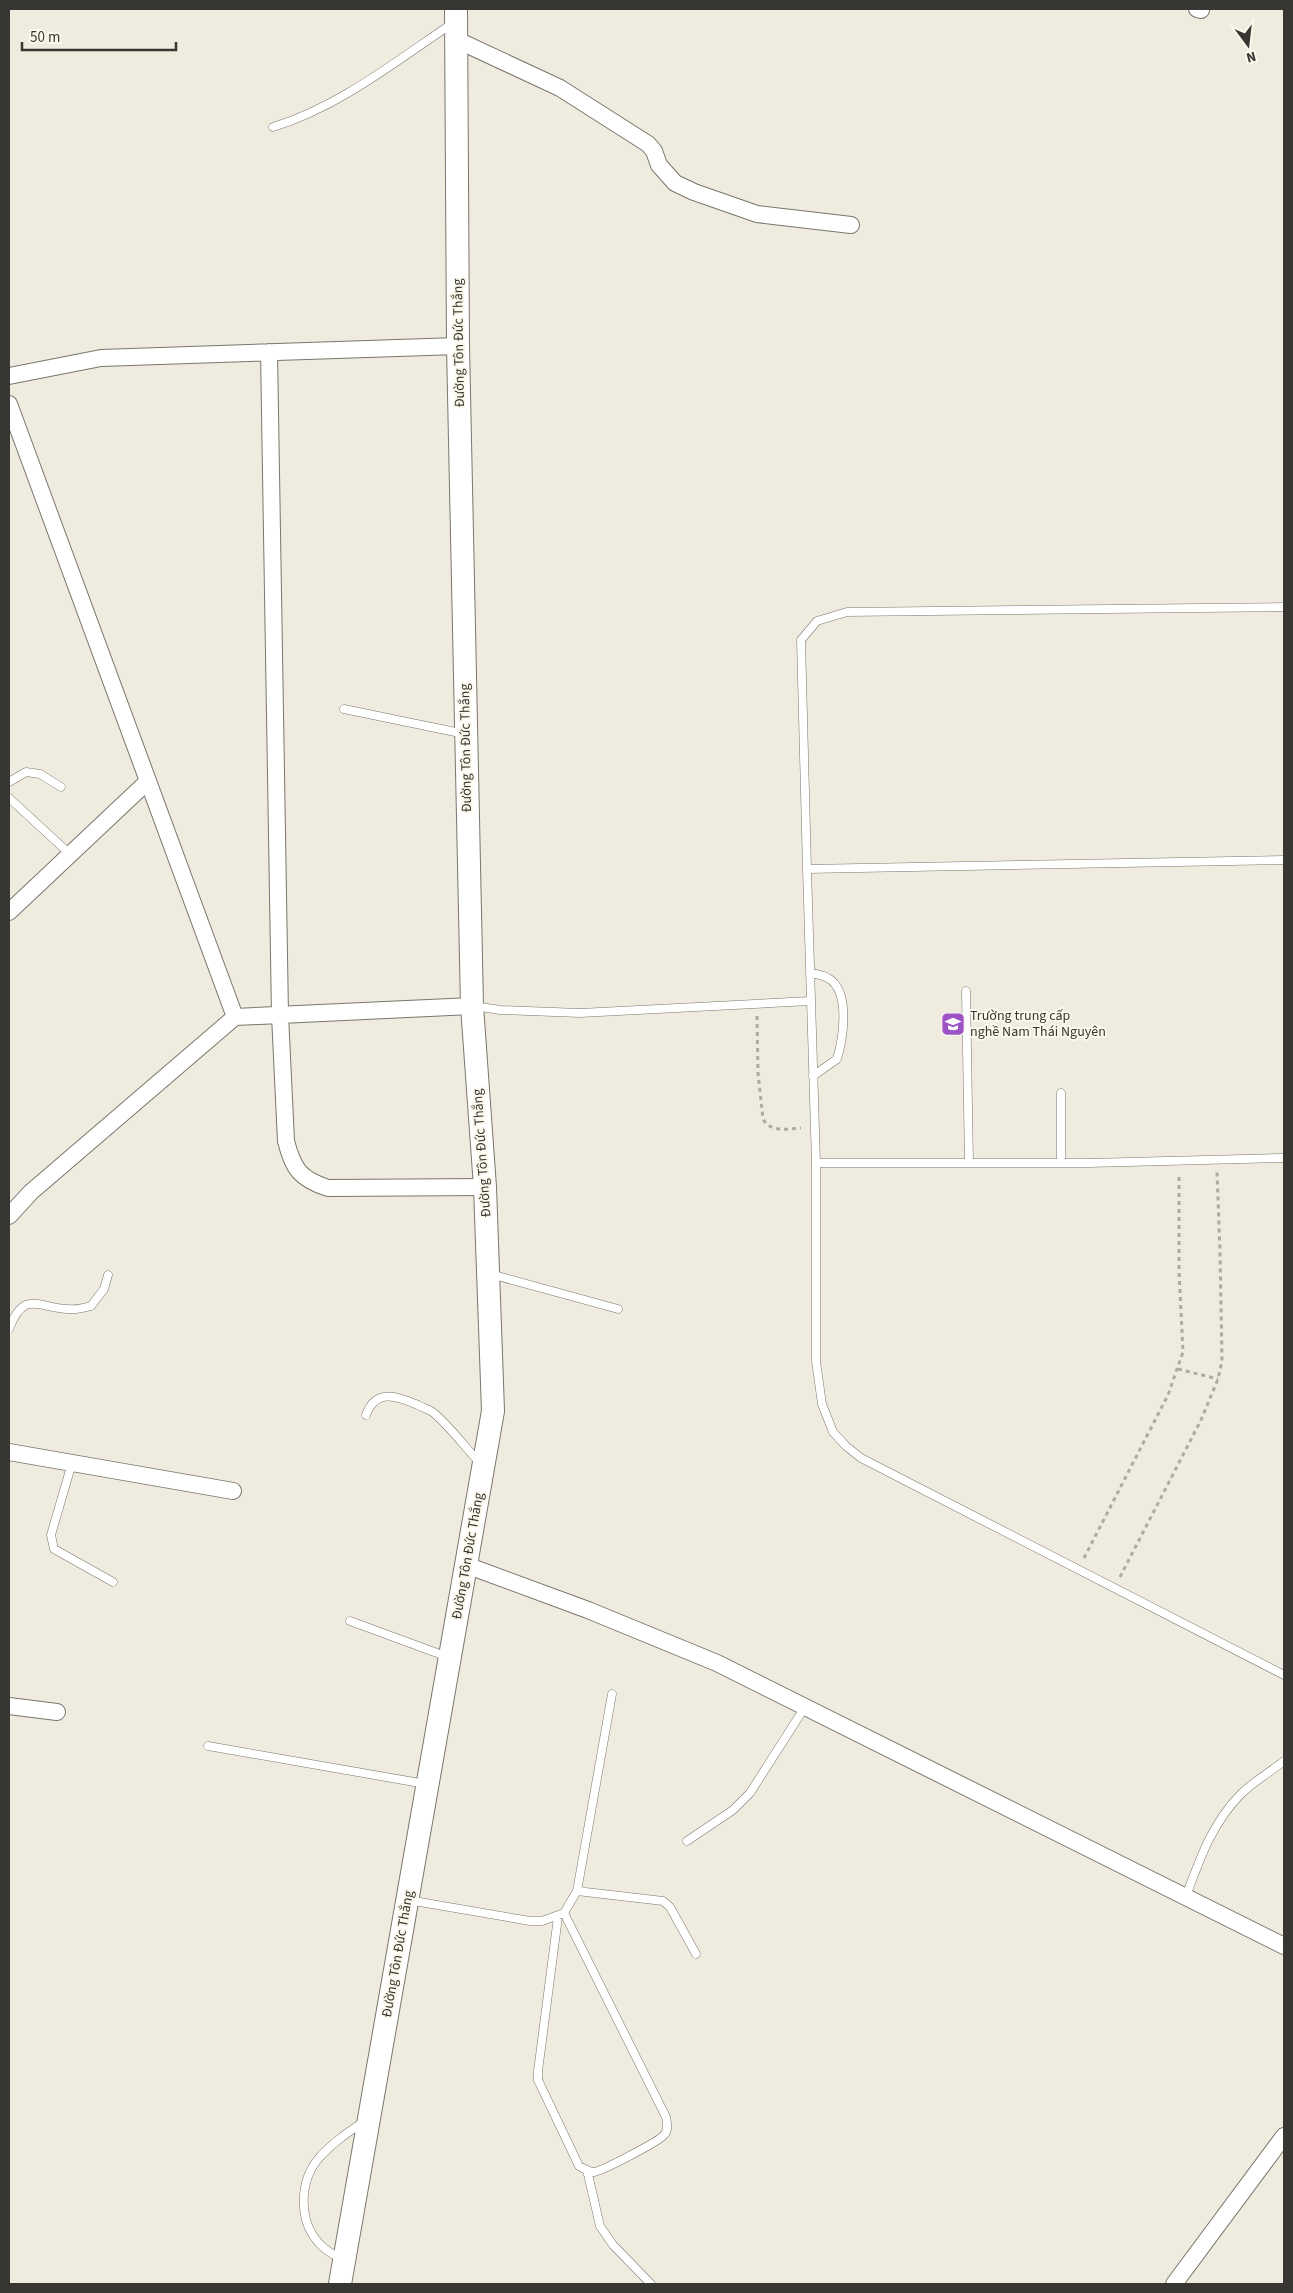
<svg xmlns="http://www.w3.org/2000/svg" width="1293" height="2293" font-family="'Source Sans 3',sans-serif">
<rect width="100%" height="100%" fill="#efebdf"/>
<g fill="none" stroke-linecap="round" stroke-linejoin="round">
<g stroke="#7a766c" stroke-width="9">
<path id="lane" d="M273,127c66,-20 123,-66 180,-104
M344,709l121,25
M9,782l17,-10 14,2 21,13
M9,798l62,57
M1284,860l-477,9 9,294v198l6,43 11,28 13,14 15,12 423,217
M807,869l-6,-229 16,-19 30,-9 437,-5
M810,973c5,1 13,2 18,5 23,13 15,61 9,81l-24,17
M966,991l3,172
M474,1006l26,4 80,3 230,-12
M816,1163h273l195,-5
M1061,1163v-70
M490,1274l128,35
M9,1329c15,-40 29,-21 59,-20 8,1 16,-1 23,-3l13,-17 4,-14
M366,1415c10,-27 31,-19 52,-10 5,3 13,5 17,9 16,14 30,33 45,49
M72,1463l-21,72 3,14 59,33
M350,1621l98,36
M208,1746l218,38
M687,1841l46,-31 17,-17 55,-86
M577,1891l86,10 7,6 26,47
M1186,1896c14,-37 26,-73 55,-102 12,-12 29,-22 43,-33
M408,1900l122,21h12l22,-8 13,-22 35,-197
M558,1917l-20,154v9l41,86c4,2 10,6 15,6 8,-1 64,-30 70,-37 5,-5 3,-12 2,-18l-102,-204
M587,2170l13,56 13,19 38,39
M343,2260c-9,-5 -19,-10 -25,-18 -20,-23 -18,-61 0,-83 13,-15 29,-26 45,-37"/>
</g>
<g stroke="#7a766c" stroke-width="18">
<path id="street" d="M1197,9l4,1
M457,40l103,48 88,56 6,7 5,14 16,18 19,9 63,22 94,11
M269,352l11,663 6,126c7,28 14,38 42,47l157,-1
M9,376l92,-18 357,-12
M9,404l226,613
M9,912l138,-130
M9,1216l22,-24 204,-175 237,-11
M9,1452l224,39
M466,1565l122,45 129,53 567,283
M9,1706l48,6
M1174,2284l110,-148"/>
</g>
<g stroke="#7a766c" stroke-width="24">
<path id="secondary" d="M340,2284l153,-873 -8,-224 -13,-181 -14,-660 -2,-337"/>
</g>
<path stroke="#aeaaa1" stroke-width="3" stroke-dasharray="4 4" stroke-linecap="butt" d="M757,1016l1,57 5,46c8,14 24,10 38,9
M1178,1369l40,10
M1084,1558l84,-163 15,-43 -4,-81v-98
M1120,1577l81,-157 17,-41 4,-18 -2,-109 -3,-80"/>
<use href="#lane" stroke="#fff" stroke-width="8"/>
<use href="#street" stroke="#fff" stroke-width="16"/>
<use href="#secondary" stroke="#fff" stroke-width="22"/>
</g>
<defs>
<g id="university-square" transform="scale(1.25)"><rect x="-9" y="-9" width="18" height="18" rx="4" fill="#9c53c6" stroke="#fcf8ec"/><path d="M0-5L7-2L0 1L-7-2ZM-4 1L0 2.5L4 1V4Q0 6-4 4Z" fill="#fff"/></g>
</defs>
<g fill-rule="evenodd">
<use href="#university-square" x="953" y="1024"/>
</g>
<g text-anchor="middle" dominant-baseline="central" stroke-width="4" stroke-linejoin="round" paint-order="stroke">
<g font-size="14" fill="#383632" stroke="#fcf8ec">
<text transform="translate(459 343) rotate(-91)">Đường Tôn Đức Thắng</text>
<text transform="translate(466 748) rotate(-91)">Đường Tôn Đức Thắng</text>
<text transform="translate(482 1153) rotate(-94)">Đường Tôn Đức Thắng</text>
<text transform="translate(468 1556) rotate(-80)">Đường Tôn Đức Thắng</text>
<text transform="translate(398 1954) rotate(-80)">Đường Tôn Đức Thắng</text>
</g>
<g font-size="14" fill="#383632" stroke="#fcf8ec" text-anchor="start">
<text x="970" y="1016">Trường trung cấp<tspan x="970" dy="16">nghề Nam Thái Nguyên</tspan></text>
</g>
</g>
<rect width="1293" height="2293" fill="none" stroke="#383632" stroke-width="20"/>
<g transform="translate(1248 45) rotate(165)" stroke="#fcf8ec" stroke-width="4" paint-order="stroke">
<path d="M0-4L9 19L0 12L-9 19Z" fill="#383632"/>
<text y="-8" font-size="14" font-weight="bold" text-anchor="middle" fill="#383632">N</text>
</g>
<path d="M22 42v8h154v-8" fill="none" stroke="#383632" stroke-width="2.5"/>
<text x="30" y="42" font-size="15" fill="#383632" stroke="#fcf8ec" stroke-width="4" paint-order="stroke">50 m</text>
</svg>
